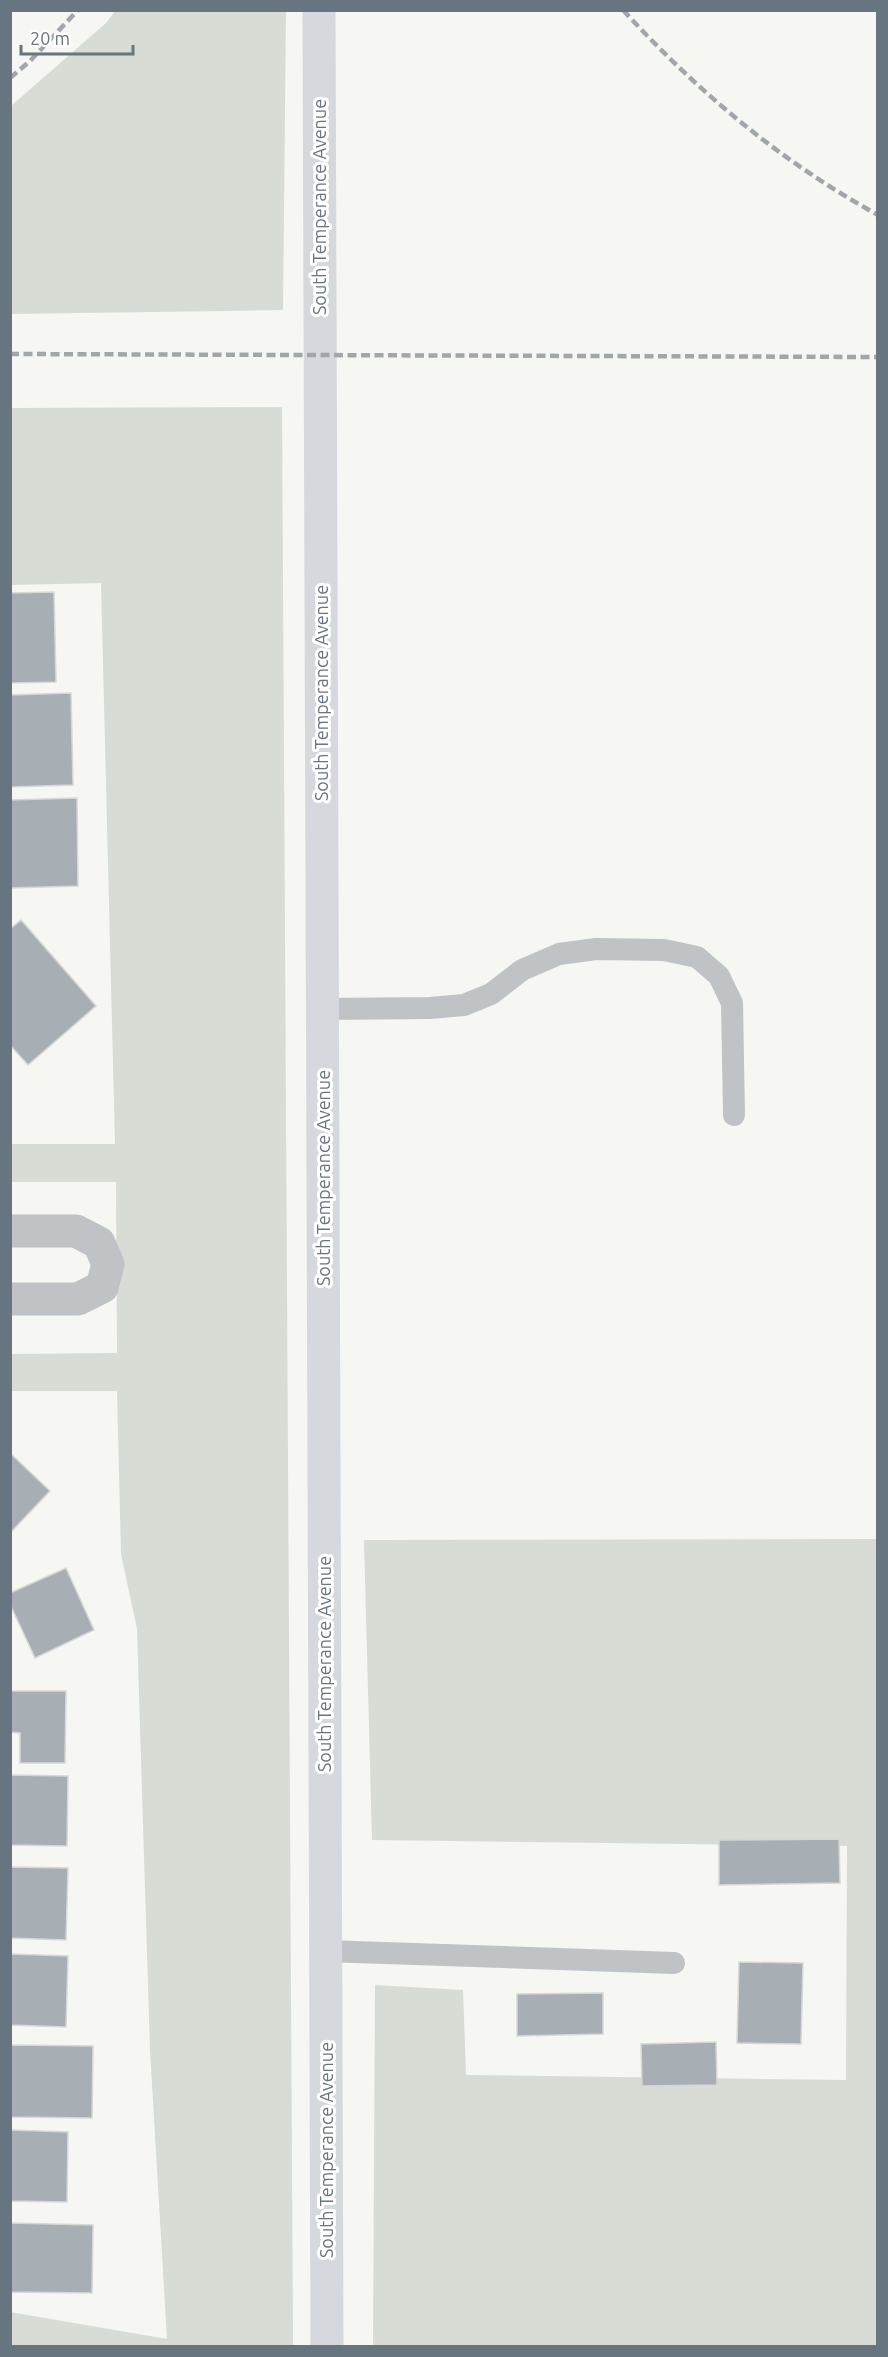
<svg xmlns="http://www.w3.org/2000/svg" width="888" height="2357" font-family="Ubuntu,sans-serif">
<rect width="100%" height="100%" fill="#f6f6f3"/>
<path fill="#d7dcd4" d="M115,11h171l-3,299 -272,4v-208l95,-83z
M282,407l11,1939h-282l-1,-34 157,27 -17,-289 -13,-421 -16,-75 -4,-163h-106v-37l106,-1 -1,-171h-105v-38h104l-14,-561 -90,2v-177z
M877,1539v807h-504l2,-361 88,5 3,85 380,5 1,-234 -475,-6 -8,-300z"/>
<path fill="#a8afb4" stroke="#d7d7d5" stroke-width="1.5" d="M54,592l2,90 -46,1v-90z
M71,693l2,92 -63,2v-92z
M77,798l1,88 -68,2v-88z
M21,920l75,86 -68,59 -18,-20v-116z
M10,1453l40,38 -40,42z
M66,1568l28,62 -59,28 -25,-54v-11z
M10,1691h56l-1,72h-45v-30l-10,-1z
M10,1775l58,1 -1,70 -57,-1z
M839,1839l1,44 -121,2v-45z
M10,1867l58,1 -2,72 -56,-2z
M10,1954l58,2 -2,71 -56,-2z
M739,1962l64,1 -2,81 -64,-1z
M603,1993v41l-86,2v-42z
M716,2042l1,43 -75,1 -1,-42z
M10,2045l83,1 -1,72 -81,-1z
M10,2130l58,2 -1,70 -57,-1z
M10,2223l83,2 -1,68 -82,-1z"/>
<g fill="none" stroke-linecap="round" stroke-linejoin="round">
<path stroke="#bfc3c6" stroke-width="22" d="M323,1009l107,-1 34,-3 27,-11 31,-24 37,-16 37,-5 68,1 33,7 22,19 13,27 2,112
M325,1951l349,12"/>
<path stroke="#bfc3c6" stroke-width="33" d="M10,1231h66l23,12 9,21 -6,23 -24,12h-68"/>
<path stroke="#d5d8dc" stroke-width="33" d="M319,10l8,2336"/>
<path stroke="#a1a6ab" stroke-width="4.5" stroke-dasharray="9 4.5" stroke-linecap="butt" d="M623,10c75,82 157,151 255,205
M10,78l20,-17 48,-51
M10,354l868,3"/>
</g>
<g text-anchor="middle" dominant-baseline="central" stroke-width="6" stroke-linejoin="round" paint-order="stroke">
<g font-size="18" fill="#677581" stroke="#fff">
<text transform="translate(319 207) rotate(-90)">South Temperance Avenue</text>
<text transform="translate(321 693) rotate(-90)">South Temperance Avenue</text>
<text transform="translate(323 1178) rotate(-90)">South Temperance Avenue</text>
<text transform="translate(324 1664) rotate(-90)">South Temperance Avenue</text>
<text transform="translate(326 2150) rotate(-90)">South Temperance Avenue</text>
</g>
</g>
<rect width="888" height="2357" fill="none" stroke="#677581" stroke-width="24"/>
<path d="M21 45v9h112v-9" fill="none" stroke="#677581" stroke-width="3"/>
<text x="30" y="45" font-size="18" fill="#677581" stroke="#ffffff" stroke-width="4.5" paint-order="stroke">20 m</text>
</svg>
